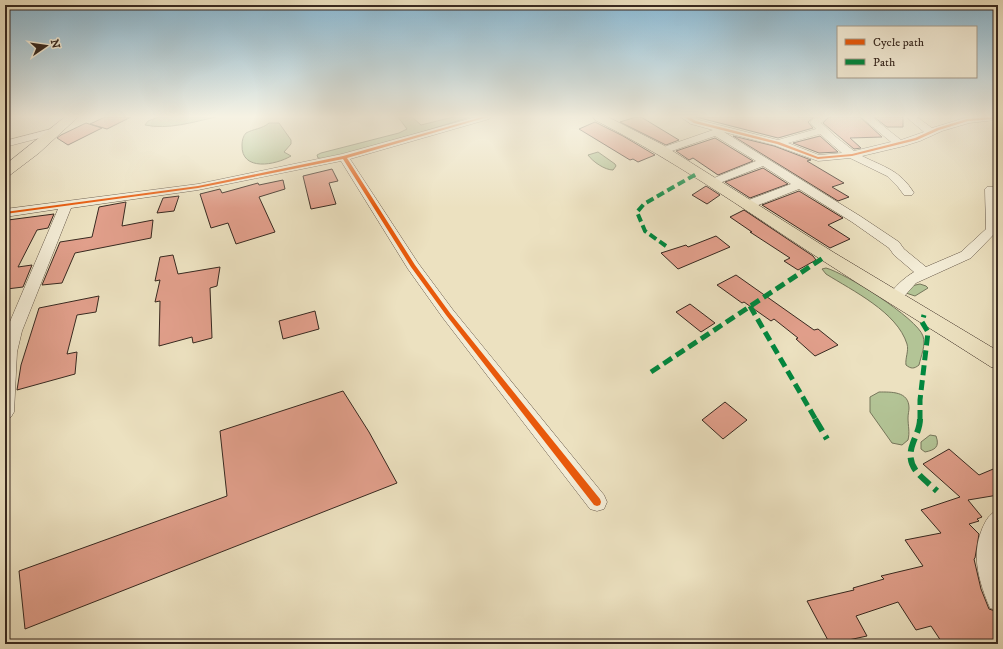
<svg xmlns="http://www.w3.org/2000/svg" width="1003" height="649" font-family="'IM FELL DW Pica',serif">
<rect width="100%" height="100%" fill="#ece1c0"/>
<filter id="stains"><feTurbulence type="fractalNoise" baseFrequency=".005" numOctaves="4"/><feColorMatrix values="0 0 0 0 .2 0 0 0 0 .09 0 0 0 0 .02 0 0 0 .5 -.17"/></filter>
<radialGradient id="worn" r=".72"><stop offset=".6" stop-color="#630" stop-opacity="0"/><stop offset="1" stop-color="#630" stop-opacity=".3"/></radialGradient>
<path fill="#b3c496" stroke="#76765b" d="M159,117h57c-23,5 -48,13 -71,8l3,-4z
M398,117h14l9,8 32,-8h17l-58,18 -86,24 -8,-1 -1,-3 4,-2 78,-20 8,-4z
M269,123h10l12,17v4l-7,8 7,4c-15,9 -50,16 -49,-11 0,-4 1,-9 4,-12 7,-4 16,-4 23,-10z
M598,152l17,12 1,2 -3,4c-8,0 -20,-8 -25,-15z
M826,268c19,5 91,50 97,68 3,9 -2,20 -4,29 -5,4 -8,4 -13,0 -1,-7 3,-14 1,-21 -10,-32 -54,-53 -81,-70l-4,-5z
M920,284l6,2 2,2 -13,8 -9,-3 5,-7z
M879,392c12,0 30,-1 30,16 0,3 -1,6 -1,10 0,8 2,14 0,22l-6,5 -10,-2 -22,-31v-15z
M930,435l6,1c4,11 -1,14 -11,16l-4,-3v-7z"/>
<path fill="#e19f8b" stroke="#382920" d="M105,117h26l-24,12 -17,-5z
M636,117h5l38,23 -13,5 -46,-23z
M696,117h118l-6,5 5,6 -35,10z
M829,117h31l22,20 -32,1 11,10 -7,1 -31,-26z
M874,117h29v10h-16z
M595,122l28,14 32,19 -17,7 -5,-3 -3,1 -51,-31z
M86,123l16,5 -34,17 -11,-7 4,-3z
M733,136l41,10 37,14 -4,1 37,22 -12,4 17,10 -11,4z
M820,136l18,16 -19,1 -26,-10z
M715,138l38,23 -35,14 -25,-17 -4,2 -13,-9z
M763,168l25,16 -38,14 -25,-16z
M332,169l6,12 -9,2 7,21 -25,5 -8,-33z
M283,180l2,9 -26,8 16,35 -39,12 -8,-21 -17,5 -11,-34 20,-5 2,4 36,-10 1,2z
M706,186l14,9 -13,9 -15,-9z
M799,191l44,27 -15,7 22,14 -20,9 -68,-43z
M179,196l-5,15 -17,2 6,-15z
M126,202l-4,24 31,-6 -2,18 -76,15 -13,30 -20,2 18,-43 32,-5 7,-30z
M744,210l69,46 3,4 -18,10 -14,-9 6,-3 -40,-26h2l-22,-15z
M54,214l-6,14 -11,2 -19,37 14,-2 -9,22 -16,2 -2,5v-69l3,-5z
M716,236l14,11 -52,22 -17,-16 25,-8 2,2z
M173,255l5,19 42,-7 -3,19 -7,2 2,50 -19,5 -1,-6 -33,9 1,-45 -5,1 5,-22 -5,1 5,-24z
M736,275l78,55 4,-1 20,16 -23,11 -19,-17 2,-1 -24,-19 -3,2 -27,-19 -2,1 -25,-18z
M99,296l-3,16 -19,3 -10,39 10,-2 -2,22 -58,16 4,-25 18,-57z
M690,304l25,19 -14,9 -25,-20z
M315,311l4,18 -36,10 -4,-18z
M343,391l26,41 28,51 -372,146 -6,-58 208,-75 -7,-65z
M725,402l22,18 -24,19 -21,-19z
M949,449l30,26 19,-8v28l-30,5 14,17 -5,2 2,2 -10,3 10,10 -4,24 -1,1 7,30 8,20 9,3v32h-55l-12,-18 -15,4 -18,-28 -42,14 11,20 -37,8 -23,-43 47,-11 -1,-2 31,-9 -3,-3 42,-10 -18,-26 36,-7 -20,-23 39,-13 -37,-33z"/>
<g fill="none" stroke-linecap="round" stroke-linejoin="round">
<g stroke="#655748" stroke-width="1">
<path id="minor" d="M476,117h15l-2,2 -139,40 68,104 35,47 151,185 3,7 -3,7 -7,2 -7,-2 -147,-191 -35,-49 -67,-108 -143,29 -127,18 -49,123 -5,21 -3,60 -3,5 -6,2v-82l1,-6 52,-122 -53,8v-8l193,-25 144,-30z
M681,117h12l6,3 79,20 38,-11 -6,-7c5,-6 11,-5 18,-5l-7,6 15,14 18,14 37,-9 -30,-25h11l29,23 23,-8 -18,-15h11l15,11 36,-11h28l-1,3 -26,3 -27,8 -22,10 -16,5 -42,10c22,11 38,14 52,37l-2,2h-8l-6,-8 -11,-11 -37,-18 -32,3 -44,-16 -50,-13 136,84 39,26 5,7 22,18 35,-15 25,-23 -1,-40 2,-2h8l2,2 1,41 -27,28 -55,25 -16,18 -5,1 -5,-1 -2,-4c6,-10 16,-19 26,-25l-20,-17 -5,-7 -37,-26 -53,-33 -48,19h-8l-2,-3 2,-3 48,-18 -28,-18 -46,18h-8l-2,-2 2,-2 47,-19 -41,-25 -49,17h-8l-1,-2 1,-2 55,-19 -22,-6zM820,134l22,19 -23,2 -31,-12z
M55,128l5,3 -1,2 -54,14v-6z
M998,510v101l-8,-3c-11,-26 -19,-52 -8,-79 4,-9 7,-15 16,-19z"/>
</g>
<g stroke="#382920" stroke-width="1">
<path id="major" d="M65,117h13l-39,36 -29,22 -5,1v-11z
M593,117h15l55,28 170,107 165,99v18l-7,-2c-59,-38 -119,-74 -177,-112 -72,-47 -142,-96 -219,-135z"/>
</g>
<use href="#minor" fill="#f3ecd6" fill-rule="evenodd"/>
<use href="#major" fill="#ece1c0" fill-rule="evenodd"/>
<path stroke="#00873e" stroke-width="4" stroke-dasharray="8 4" stroke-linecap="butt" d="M666,246l-21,-15 -8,-19 7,-8 54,-31"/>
<path stroke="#00873e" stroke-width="5" stroke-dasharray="10 5" stroke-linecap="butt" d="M750,306l66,114
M651,372l175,-116
M920,420v-20l8,-68 -6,-10 2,-7"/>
<path stroke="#00873e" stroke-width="6" stroke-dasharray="14 6" stroke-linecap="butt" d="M815,419l12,20
M920,419c0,8 -4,16 -7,24 -9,24 8,33 24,48"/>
<g stroke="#f3ecd6" stroke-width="2">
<path id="cycleway" d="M482,117h6l-141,41 68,107 35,48 150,186 1,3 -1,3 -3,1 -3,-1 -148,-190 -35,-48 -68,-108 -145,29 -193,26v-2l193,-26 145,-30z
M684,117h5l7,4 83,21 39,15 34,-3 63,-16 22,-10 30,-9 25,-2 2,1 -2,1 -24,2 -29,9 -22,10 -65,16 -34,3 -41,-15 -83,-21z"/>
</g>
<use href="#cycleway" fill="#e8590c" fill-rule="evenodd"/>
</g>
<linearGradient id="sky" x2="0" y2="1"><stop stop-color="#88b8d4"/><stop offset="0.56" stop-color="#f6f2e3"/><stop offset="1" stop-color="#f6f2e3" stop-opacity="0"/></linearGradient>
<rect width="1003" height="208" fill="url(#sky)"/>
<rect width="1003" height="649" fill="none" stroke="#ece1c0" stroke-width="20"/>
<rect x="6" y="6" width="991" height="637" fill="none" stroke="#382920" stroke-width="2"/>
<rect x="10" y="10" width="983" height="629" fill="none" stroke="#382920"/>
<rect x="837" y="26" width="140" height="52" fill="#f3ecd6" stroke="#a89e8d"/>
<rect x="845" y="39" width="20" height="6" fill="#e8590c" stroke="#a89e8d"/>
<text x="873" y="46" font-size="12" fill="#382920">Cycle path</text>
<rect x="845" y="59" width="20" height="6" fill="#00873e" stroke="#a89e8d"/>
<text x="873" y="66" font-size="12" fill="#382920">Path</text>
<g transform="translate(46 46) rotate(77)" stroke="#f3ecd6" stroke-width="3" paint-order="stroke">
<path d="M0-3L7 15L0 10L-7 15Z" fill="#382920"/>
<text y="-6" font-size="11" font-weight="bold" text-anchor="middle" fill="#382920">N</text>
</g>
<rect width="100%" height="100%" filter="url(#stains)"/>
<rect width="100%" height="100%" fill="url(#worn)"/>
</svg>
